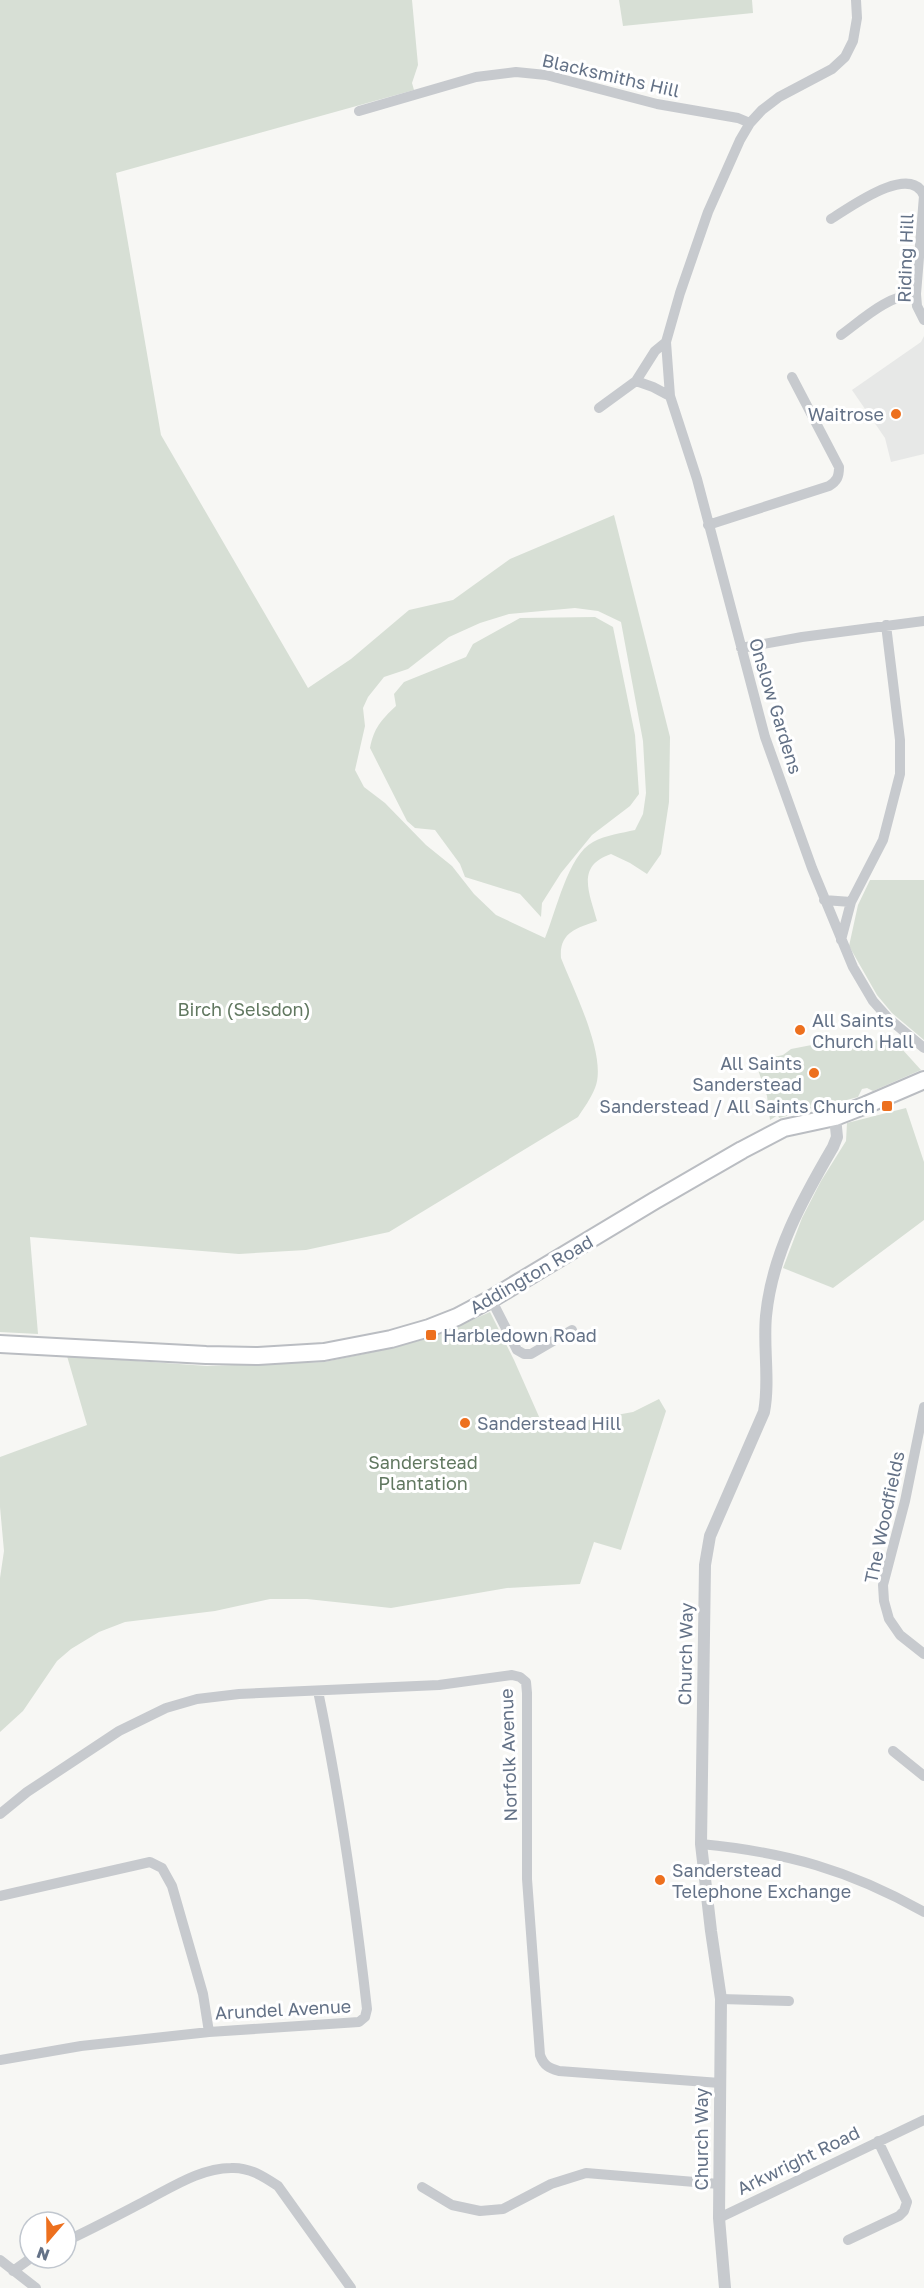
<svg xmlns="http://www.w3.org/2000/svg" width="924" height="2288" font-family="'Golos Text',sans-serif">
<rect width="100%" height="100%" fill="#f7f7f4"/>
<path fill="#e7e8e7" d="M924,336v118l-33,8 -6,-24 -33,-48 69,-48z"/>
<path fill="#d7dfd5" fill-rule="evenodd" d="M0,0h412l6,65 -6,18 2,7 -298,83 45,262 147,253 43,-29 58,-49 44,-10 57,-41 104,-44 56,222 -1,65 -8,52 -14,20 -17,-11 -19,-9c-36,12 -21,40 -14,67 -21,7 -38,12 -36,37 12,31 47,99 34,130 -4,10 -11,20 -17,29l-189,115 -83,18 -67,4 -209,-17 8,97 -38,-2zM575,608l23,3 23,11 22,119 3,52 -3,21 -8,16c-13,3 -29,5 -42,12 -25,13 -37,70 -48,96l-49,-23 -22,-21 -22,-28 -26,-21 -41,-42 -21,-16 -9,-17 10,-44 -2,-18 5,-11 16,-20 24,-8 41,-32 31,-14 29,-9z
M619,0h133l1,13 -130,13z
M595,617l18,10 22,108 4,59 -9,12 -38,29 -31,38 -19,30 -1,14 -21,-23 -55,-17 -5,-13 -25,-34 -20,-2 -8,-7 -37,-73c4,-20 11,-28 26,-42l-2,-12 10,-12 62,-25 7,-13 47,-26z
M870,880h54v160l-32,-27 -15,-18 -28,-49 9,-41z
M892,1038l29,32 -48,21 -6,-3 -5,1 -4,8 -79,21 -1,-3 -8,5 -3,-24 -12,-35 28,-6 8,-6 36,-7 1,5h7v-2h13z
M906,1108l18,54v58l-91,68 -50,-20 19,-50 19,-37 25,-40 1,-18z
M490,1312l24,48 30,68 89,-16 26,-13 7,12 -45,139 -27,-8 -14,42 -73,4 -116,20 -84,-9h-37l-55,12 -90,11 -26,10 -28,17 -14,12 -34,50 -23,21v-154l4,-27 -4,-44v-50l87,-32 -20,-69 140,10 117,-4 69,-14 43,-12z"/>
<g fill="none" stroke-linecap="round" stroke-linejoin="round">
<g stroke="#babdc2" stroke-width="20">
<path id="primary" d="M0,1344l206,11 52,1 66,-4 67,-13 38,-11 28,-11 34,-18 163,-98 88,-51 42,-22 51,-11 31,-12 58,-25"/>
</g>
<path stroke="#c7cace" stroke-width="10" d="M359,111l117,-34 40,-5 30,3 111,29 81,14 12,5
M831,219c18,-11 80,-57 93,-23l-8,98 1,12 7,14
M841,335c22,-16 47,-40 75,-41
M666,342l4,54 27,83 68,258 47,131 41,99 20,34 16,18 35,29
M636,381l17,6 17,9
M599,408l37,-27 19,-30 11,-9 14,-49 28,-81 32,-72 10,-17 12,-13 17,-13 53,-28 13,-12 8,-16 4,-23 -1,-18
M708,525l121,-39c8,-5 10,-9 10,-19l-47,-90
M741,648l61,-11 122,-16
M824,900l27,2
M841,940l10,-38 32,-62 17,-66v-34l-14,-115
M491,1299l26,51 7,4h7l41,-24
M924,1407l-19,94 -22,84 1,16 5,18 11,16 24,19
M893,1751l31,25
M0,1814l27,-22 92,-61 47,-23 31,-9 42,-5 200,-9 73,-10 8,2 6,5 1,11v186l13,176c4,11 9,13 19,16l161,12
M701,1844c84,8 149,26 223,68
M0,1896l150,-34 12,6 10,18 31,108 6,38 150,-10 6,-5 2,-8c-12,-107 -27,-212 -49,-318
M721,1999l68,2
M0,2060l81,-14 128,-14
M422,2187l30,18 28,6 23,-2 48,-25 35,-11 133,11
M719,2218l205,-98
M848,2240l51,-24 5,-5 3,-9 -29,-61
M66,2241c28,-13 56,-28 83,-42 25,-13 53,-31 82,-31 18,-1 32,8 47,18l73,102
M0,2260l36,28
M13,2271l18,-13"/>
<path stroke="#c7cace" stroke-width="12" d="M725,2288l-6,-70 2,-219 -10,-68 -10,-87 4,-279 5,-29 54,-124c6,-32 -1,-64 2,-96 6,-62 36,-116 67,-169l4,-10 -2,-20"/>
<use href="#primary" stroke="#fff" stroke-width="16"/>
</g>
<g fill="#ed701e" stroke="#fff" stroke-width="2">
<circle cx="896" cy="414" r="6"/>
<circle cx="800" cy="1030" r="6"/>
<circle cx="814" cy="1073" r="6"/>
<rect x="881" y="1100" width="12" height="12" rx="3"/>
<rect x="425" y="1329" width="12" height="12" rx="3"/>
<circle cx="465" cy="1423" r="6"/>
<circle cx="660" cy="1880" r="6"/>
</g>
<g text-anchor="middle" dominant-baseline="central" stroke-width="6" stroke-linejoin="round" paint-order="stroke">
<g font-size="18" fill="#647287" stroke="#fff">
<text transform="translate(611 75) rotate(13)">Blacksmiths Hill</text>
<text transform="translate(905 258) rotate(-88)">Riding Hill</text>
<text transform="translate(776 706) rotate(73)">Onslow Gardens</text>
<text transform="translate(531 1274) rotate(-30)">Addington Road</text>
<text transform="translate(884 1517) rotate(-78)">The Woodfields</text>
<text transform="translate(685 1654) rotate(-89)">Church Way</text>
<text transform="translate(508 1755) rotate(-92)">Norfolk Avenue</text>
<text transform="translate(283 2009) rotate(-3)">Arundel Avenue</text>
<text transform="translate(701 2139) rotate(-90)">Church Way</text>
<text transform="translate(798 2160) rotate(-26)">Arkwright Road</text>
</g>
<g font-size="18" fill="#647287" stroke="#fff" text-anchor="start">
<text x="884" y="414" text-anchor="end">Waitrose</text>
<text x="812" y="1020">All Saints<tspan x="812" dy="21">Church Hall</tspan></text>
<text x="802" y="1063" text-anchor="end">All Saints<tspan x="802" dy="21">Sanderstead</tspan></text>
<text x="875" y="1106" text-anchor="end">Sanderstead / All Saints Church</text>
<text x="443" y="1335">Harbledown Road</text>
<text x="477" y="1423">Sanderstead Hill</text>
<text x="672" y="1870">Sanderstead<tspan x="672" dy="21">Telephone Exchange</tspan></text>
</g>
<g font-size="18" fill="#617860" stroke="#fff">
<text x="244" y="1009">Birch (Selsdon)</text>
<text x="423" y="1462">Sanderstead<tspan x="423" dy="21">Plantation</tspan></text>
</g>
</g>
<g transform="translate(48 2240) rotate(200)"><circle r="28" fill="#ffffff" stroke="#c1c7cf" stroke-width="1.5"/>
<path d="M0-4.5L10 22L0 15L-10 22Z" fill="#ed701e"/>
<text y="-9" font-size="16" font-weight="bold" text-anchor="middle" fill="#647287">N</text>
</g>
</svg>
